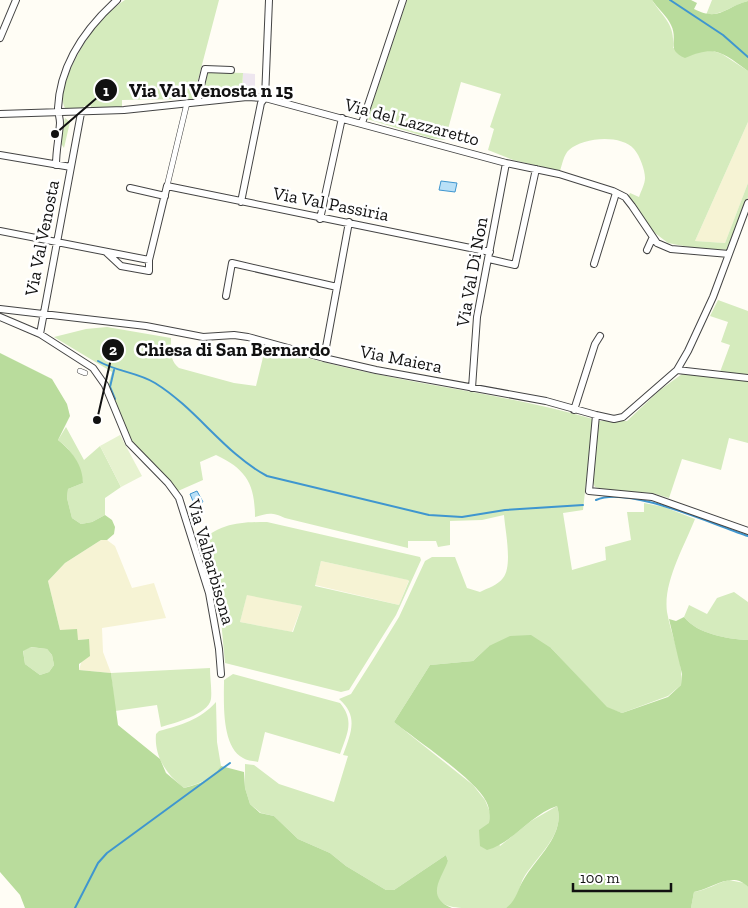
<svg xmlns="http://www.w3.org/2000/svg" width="748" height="908" font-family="'Zilla Slab',serif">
<rect width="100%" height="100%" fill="#fffdf5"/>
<path fill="#eee6ef" d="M243,73l12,1v15h-12z"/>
<path fill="#f6f3d4" d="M748,122v61l-23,60 -30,-2z
M101,540h6l8,6 17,42 22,-5 12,35 -64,10 1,24 8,21 -32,-3 9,-31 -10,1 -18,-10 -12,-49 17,-18z
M321,561l88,19 -10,25 -84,-20z
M247,594l55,12 -10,26 -52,-10z"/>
<path fill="#d5ebbd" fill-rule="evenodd" d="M125,0h94l-26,99 -71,1v7l-31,1v-2h-7l-1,2h-18c-11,-18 21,-71 34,-85 7,-9 17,-17 26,-23z
M407,0h245c12,19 23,23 21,48l25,4 9,-3 15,5 26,17v51l-53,119 30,2 23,-60v14l-20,53 -34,-2 -26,-5 -17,-13 -23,-33 2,-4 9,4c2,-6 6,-13 6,-19 0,-8 -5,-22 -11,-29 -13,-15 -51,-12 -65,1 -5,4 -7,15 -9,21l-47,-11 -25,-10 6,-21 -4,-2 11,-33 -40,-12 -16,58 -15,-2 -63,-19z
M712,0h36v1c-18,5 -23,13 -42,14z
M208,72l35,1 -1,20 -40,4z
M65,118l5,4 -6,26 -4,-6z
M718,300l30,11v65l-28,-4 10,-27 -9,-3 7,-20 -18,-6z
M107,327l64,11c0,12 -2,22 8,30l55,15 22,3 10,-41c106,37 220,43 327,74l-10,91 -20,3 9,57 34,-10 -1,-13 26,-7 -4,-28h17v-9l20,4 31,12c-11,28 -32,63 -28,93 4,24 17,49 14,73l-13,11 -46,17 -15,-5 -56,-60 -62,-2 -16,15 -43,4 -36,57 79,63 12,15 5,12 -1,11 11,23 31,-25 26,-15c9,29 -21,50 -34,73 -5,10 -5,25 -17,29 -10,0 -25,0 -35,0 -18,0 -41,-1 -34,-27 2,-7 8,-13 11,-20l-2,-6 -52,35h-8l-40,-24 -16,-13 -32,-14 -24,-23 -13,-3 -11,-9 -5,-16v-24l9,1 25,19 55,18 14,-46 -5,-1c8,-22 16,-39 -4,-56l12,-5 21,-33 27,-44 26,-56 7,-4h23l12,31 13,4c8,-4 18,-7 23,-14 10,-12 2,-48 1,-63l-22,5 -32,1v24l-12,2 -2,-6h-28v7l-123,-30c-13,-6 -17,-5 -30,-1 0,-33 -9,-48 -39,-62l-16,7 3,18 -25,11 -46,-49 -24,-57 4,-13 -58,-35 32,-8z
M682,374l66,7v62l-19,-5 -8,32 -39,-11 -13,39 -17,-5 -46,-3 -11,-3 -2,-4 5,-62h29l33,-31z
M66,427l18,33 16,-14 21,41 -16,11v17l-13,7 -11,2 -9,-6 -5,-20 1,-9 15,-6c-3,-18 -10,-32 -25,-43z
M267,522l153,35 1,3 -25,55 -47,75 -8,2 -116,-29 -4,-43 -22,-76c19,-21 42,-22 68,-22zM321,561l87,19 1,1 -10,24 -84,-19zM247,595l55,11 -9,26 -53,-10z
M734,592l14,10v38c-20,-1 -51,-6 -64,-23l5,-12 18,9 10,-16z
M30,647l17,2 5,6 2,10 -5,7 -9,3 -15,-11 -2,-14z
M210,668c0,10 2,22 1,31 -3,16 -37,24 -50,28l-4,-22 -42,6 -4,-38z
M233,674l107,29c15,18 7,31 0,51l-75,-22 -7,30c-4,-1 -11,-1 -15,-4 -22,-11 -19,-57 -19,-78z
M216,702l1,40 4,24c-10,14 -21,17 -37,22 -17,-13 -30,-31 -28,-54l3,-3c22,-6 41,-11 57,-29z
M729,880l15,3 4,4v21h-57l3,-16c13,-2 23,-9 35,-12z"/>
<path fill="#b9dc9c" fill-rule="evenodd" d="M652,0h39l6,3 -3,6c25,13 31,-2 54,-8v70c-25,-18 -32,-27 -63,-13 -20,-9 -6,-17 -14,-33 -4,-9 -13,-16 -19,-25z
M0,353l52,26 15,25 3,12 -12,24c13,10 25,25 25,43l-15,6 -1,9 5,20 9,6 11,-2 13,-7 7,5 3,7 -1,7 -7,6h-6l-36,23 -17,18 12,49 17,-1 1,11 11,-1 1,17 -11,8v6l32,3 7,52 42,34 6,14 18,15c16,-4 27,-8 37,-22l23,6 1,16 5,16 10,9 14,3 24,23 32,14 16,13 40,24h8l52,-35 2,6c-7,18 -23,36 4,47h-427l-5,-13 -20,-23zM31,647l16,2 5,6 2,10 -5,7 -9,3 -15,-11 -2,-13z
M684,617c13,17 44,22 64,23v247c-16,-17 -36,2 -54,5l-3,16h-185c11,-8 11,-18 18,-29 13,-22 42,-45 33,-73 -27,9 -43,36 -70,44l-7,-4 -1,-16 10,-7c1,-9 1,-14 -3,-22 -12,-23 -70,-61 -92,-79l36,-57 43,-4 16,-15 21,-10 21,-1 20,13 56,59 15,6 46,-16 13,-12 1,-11 -13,-55 7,2z"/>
<path fill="#e6f2cf" d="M120,435l22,41 -21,11 -21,-41z"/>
<path fill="#b9e0f7" stroke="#3f96cf" d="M441,181l16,2 -2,9 -16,-2z
M197,491l6,11 -8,4 -5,-12z"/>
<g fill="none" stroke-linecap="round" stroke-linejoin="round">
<path stroke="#3f96cf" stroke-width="2" d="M670,0l53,35 25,22
M98,361c19,11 39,11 57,22 42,26 69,70 112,93l162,39 33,2 43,-7 78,-5
M114,370l-4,17 5,12
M596,500c32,-15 118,25 152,36
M75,908l23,-45 9,-10 123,-90"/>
<g stroke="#444" stroke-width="6">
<path id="pedestrian" d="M167,186l20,-83
M80,371l5,2"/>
</g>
<g stroke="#444" stroke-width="8">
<path id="minor" d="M0,38l16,-38
M197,102l8,-33 26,1
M81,113l-41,221 53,34 12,17 24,58 39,40 11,15 30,95 10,56 2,25
M0,114l124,-4 123,-13 18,1 241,65 53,11 54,17 12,6 7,9 25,37 14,6 58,5
M362,123l41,-123
M0,155l71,12
M56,165c0,-15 3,-27 4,-42 0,-5 -2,-10 -2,-15 2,-43 28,-80 59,-108
M130,188l35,8
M241,202l20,-99 4,-5 4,-98
M320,219l22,-101
M0,231l149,29 18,-74c108,23 215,43 323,66
M647,250l5,-11
M106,252l15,14 28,5v-11
M489,259l26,6 21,-96
M594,264l22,-71
M226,296l6,-33 105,24
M0,309l146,17 57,11 31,-2 14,2 76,21 52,12 170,31 50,14 18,4 9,-2 54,-47 11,-19 25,-54 35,-94
M0,317l40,17
M324,358l25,-136
M677,370l71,8
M472,388l5,-71 29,-154
M574,410l21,-66 5,-8
M596,415l-7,76 63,6 96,34"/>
</g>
<use href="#pedestrian" stroke="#fff" stroke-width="5"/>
<use href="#minor" stroke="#fff" stroke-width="6"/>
</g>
<g text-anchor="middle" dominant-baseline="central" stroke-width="5" stroke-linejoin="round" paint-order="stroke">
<g font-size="18" fill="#111" stroke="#fff">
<text transform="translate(412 122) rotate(15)">Via del Lazzaretto</text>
<text transform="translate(331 204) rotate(11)">Via Val Passiria</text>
<text transform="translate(42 238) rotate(-79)">Via Val Venosta</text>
<text transform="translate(472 272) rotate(-80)">Via Val Di Non</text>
<text transform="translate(401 359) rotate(11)">Via Maiera</text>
<text transform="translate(211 562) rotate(74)">Via Valbarbisona</text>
</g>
</g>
<path fill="none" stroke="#111" stroke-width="2" d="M55 134L106 90M97 420L113 350"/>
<g fill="#111" stroke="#fff" stroke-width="2">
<circle cx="55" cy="134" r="5"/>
<circle cx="97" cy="420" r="5"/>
<circle cx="106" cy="90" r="12"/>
<circle cx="113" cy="350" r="12"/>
</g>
<g font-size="15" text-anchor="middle" font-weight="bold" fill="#fff">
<text x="106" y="96">1</text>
<text x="113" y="355">2</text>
</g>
<g font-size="19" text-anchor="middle" font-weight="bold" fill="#111" stroke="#fff" stroke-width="5" stroke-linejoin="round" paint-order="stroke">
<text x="211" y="97">Via Val Venosta n 15</text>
<text x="233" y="356">Chiesa di San Bernardo</text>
</g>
<path d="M573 883v8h98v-8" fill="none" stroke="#111111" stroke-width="2.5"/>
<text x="580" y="883" font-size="15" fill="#111111" stroke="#ffffff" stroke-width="4" paint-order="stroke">100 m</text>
</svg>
